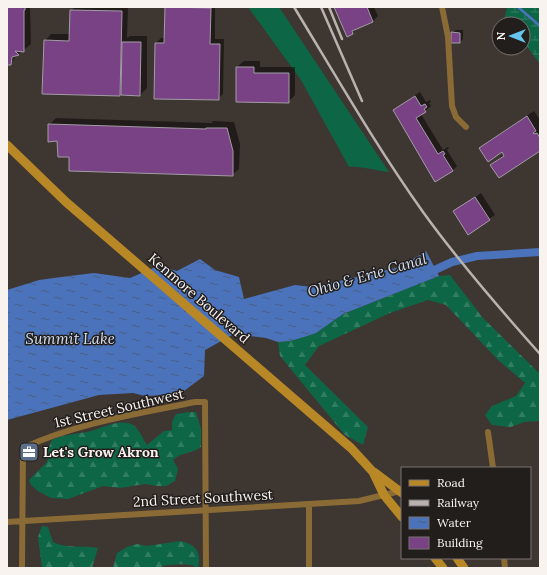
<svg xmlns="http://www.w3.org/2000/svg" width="547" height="575" font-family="Lora,serif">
<defs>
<pattern id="forest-firs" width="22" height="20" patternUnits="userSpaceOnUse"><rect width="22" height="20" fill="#0d6747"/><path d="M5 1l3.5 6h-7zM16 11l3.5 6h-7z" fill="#317d62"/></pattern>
<pattern id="wetland-marsh" width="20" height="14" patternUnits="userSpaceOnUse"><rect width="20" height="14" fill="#0d6747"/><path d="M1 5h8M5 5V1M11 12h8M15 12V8" fill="none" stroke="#317d62"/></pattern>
<pattern id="water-ripples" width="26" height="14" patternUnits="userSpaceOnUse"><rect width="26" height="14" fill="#4b73bb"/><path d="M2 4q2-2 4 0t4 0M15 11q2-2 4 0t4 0" fill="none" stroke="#4b5e82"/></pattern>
</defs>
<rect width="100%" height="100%" fill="#3e3631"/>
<path fill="#0d6747" d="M248,7h31l110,165c-13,-1 -27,-6 -40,-5l-48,-87z"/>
<path fill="url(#forest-firs)" d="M450,275l33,43 57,56v47l-16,1 -13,5 -19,-2 -7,-10 7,-9 24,-10 9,-13 -27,-23 -52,-55 -18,-5 -38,13 -71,33 -14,19 63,62 -5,18 -18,-10 -65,-79 -2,-14 12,-1 26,-8 27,-19 96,-38z
M189,412h7l5,17v18c-9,7 -20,5 -28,13l5,9 -3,12 -9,5h-9l-12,-2 -25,4 -17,-2 -35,13 -17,-1 -13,-7 -7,-6 -2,-5 18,-18 2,-15 3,-7c16,-7 23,-5 39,-9 11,-3 30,-13 42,-6 6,4 10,14 14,20l17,-14 8,-1v-8l4,-8z
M42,526l6,1 5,15c14,7 30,3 45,6l-6,20h-50l-4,-31z
M180,541c15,3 22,10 18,27 -10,-6 -25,-3 -36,-2l-1,2h-48l4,-15 10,-6 10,-3 10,2z"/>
<path fill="url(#wetland-marsh)" d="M507,7h33v57l-17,-23v-17h-13l-5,-6z"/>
<path fill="url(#water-ripples)" d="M426,251l13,25 -96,38 -27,19 -12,4 -14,4 -12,1 -12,-4 -32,-4 -29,16 -1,26 -20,15 -12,4 -27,1 -12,-3 -34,2 -92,25v-130l32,-10 30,-4 25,-3 36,5 28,-12 19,5 23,-12 15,11 24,7 5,22 51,-14 18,2 87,-20z"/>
<path fill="#0007" d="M7,7h23l1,37 -14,11 -7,9h-3z
M75,7h53l-1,31 3,-2h17v52l-7,7 -18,-1v-2l-3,3 -74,-54 6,-7h19l1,-23z
M166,7h49v32h9l-1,55 -5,5 -62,-56 5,-5h4z
M335,7h39l4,9 -5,5 -16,7 -5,5z
M456,30h7v9l-3,3 -8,-9z
M244,61h16v6h35v28l-7,7 -51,-35z
M420,92l6,10 4,-2 1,2 -2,1 2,3 -10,8 22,36 5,-3 1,1 -2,2 10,16 -5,5 -58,-61z
M534,111l6,9v29l-49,16 13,-11 -2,-3 -22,-2 7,-7z
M56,118l156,5 1,-2 21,1 6,22 -1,25 -7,6 -162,-19 -21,-31z
M481,193l14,22 -27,18 -14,-21z"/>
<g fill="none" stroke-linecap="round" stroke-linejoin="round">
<path stroke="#4b73bb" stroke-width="2.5" d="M518,7l22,19"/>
<path stroke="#4b73bb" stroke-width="8" d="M426,274l26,-12 25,-6 63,-4"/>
</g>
<path fill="#784285" stroke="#a39ca5" d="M7,7h18v3h-1v42l-9,-1 4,4 -7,2 -1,8h-4z
M165,7l46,1 -1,36h10l-1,56 -65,-1 1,-56h9z
M334,7h33l6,15 -21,9 1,3 -6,3z
M70,10l52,1 -2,85 -78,-2 2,-54 25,1z
M451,32l9,1v10h-9z
M122,42h19l-1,54 -19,-1z
M236,67h18v6h35v30l-53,-1z
M415,96l6,10 4,-2 2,3 -3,2 2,3 -10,6 22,36 5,-3 2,3 -2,1 10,16 -18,11 -42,-72z
M527,116l9,15 -3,2 1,1 3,-1 3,5v13l-41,27 -9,-13 14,-9 -2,-4 -14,10 -9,-14z
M48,124l158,5v-1h21l6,23v25l-164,-5v-14h-11l-1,-16 -9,1z
M475,197l15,23 -22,15 -15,-24z"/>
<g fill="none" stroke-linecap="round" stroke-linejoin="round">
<path stroke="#8a6b36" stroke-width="6" d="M442,7l6,30 4,69 4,11 10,10
M488,432l5,36
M309,504v64
M7,522l352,-21 41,-10
M504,558l1,10
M22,568l1,-120c54,-25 114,-34 172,-46h10l1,166"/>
<path stroke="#b88726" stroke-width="9" d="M7,145l59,57 285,246 22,24 11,23 18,22
M374,472l28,21
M435,558l8,10
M457,558l7,10"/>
<path stroke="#b9b2ae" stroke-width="2.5" d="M294,7c42,69 82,139 129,205 36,50 76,96 117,142
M321,7l41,94
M329,7l13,32"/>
</g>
<defs>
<g id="office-square" transform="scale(1)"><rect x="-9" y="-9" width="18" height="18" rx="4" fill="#5c6f8a" stroke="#221e1c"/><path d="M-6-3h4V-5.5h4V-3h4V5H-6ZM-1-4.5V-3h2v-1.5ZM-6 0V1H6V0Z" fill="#fff"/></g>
</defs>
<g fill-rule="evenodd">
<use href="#office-square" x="29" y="452"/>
</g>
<g text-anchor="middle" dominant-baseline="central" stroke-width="3" stroke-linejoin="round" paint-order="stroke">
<g font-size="14" fill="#f9f3f0" stroke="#221e1c">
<text transform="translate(199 298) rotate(41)">Kenmore Boulevard</text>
<text transform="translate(119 408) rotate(-13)">1st Street Southwest</text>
<text transform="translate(203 498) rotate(-3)">2nd Street Southwest</text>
</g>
<g font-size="14" font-weight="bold" fill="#f9f3f0" stroke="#221e1c" text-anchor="start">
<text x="43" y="452">Let's Grow Akron</text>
</g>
<g font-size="15" font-style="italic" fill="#d3dff3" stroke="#221e1c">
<text transform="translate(367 275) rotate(-16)">Ohio &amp; Erie Canal</text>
<text x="70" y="338">Summit Lake</text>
</g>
</g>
<rect width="547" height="575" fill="none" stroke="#f9f3f0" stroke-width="16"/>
<rect x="401" y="467" width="130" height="92" fill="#221e1c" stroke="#787371"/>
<rect x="409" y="480" width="20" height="6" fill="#b88726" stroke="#787371"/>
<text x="437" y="487" font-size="12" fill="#f9f3f0">Road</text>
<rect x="409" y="500" width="20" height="6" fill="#b9b2ae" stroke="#787371"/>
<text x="437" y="507" font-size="12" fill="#f9f3f0">Railway</text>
<rect x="409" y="517" width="20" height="12" fill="url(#water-ripples)" stroke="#787371"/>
<text x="437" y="527" font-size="12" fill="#f9f3f0">Water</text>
<rect x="409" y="537" width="20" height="12" fill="#784285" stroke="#787371"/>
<text x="437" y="547" font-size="12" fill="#f9f3f0">Building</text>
<g transform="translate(511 36) rotate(270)"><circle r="19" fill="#221e1c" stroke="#787371"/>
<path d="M0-3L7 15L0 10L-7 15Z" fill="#65c5ee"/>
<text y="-6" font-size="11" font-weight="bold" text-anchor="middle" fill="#f9f3f0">N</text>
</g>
</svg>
